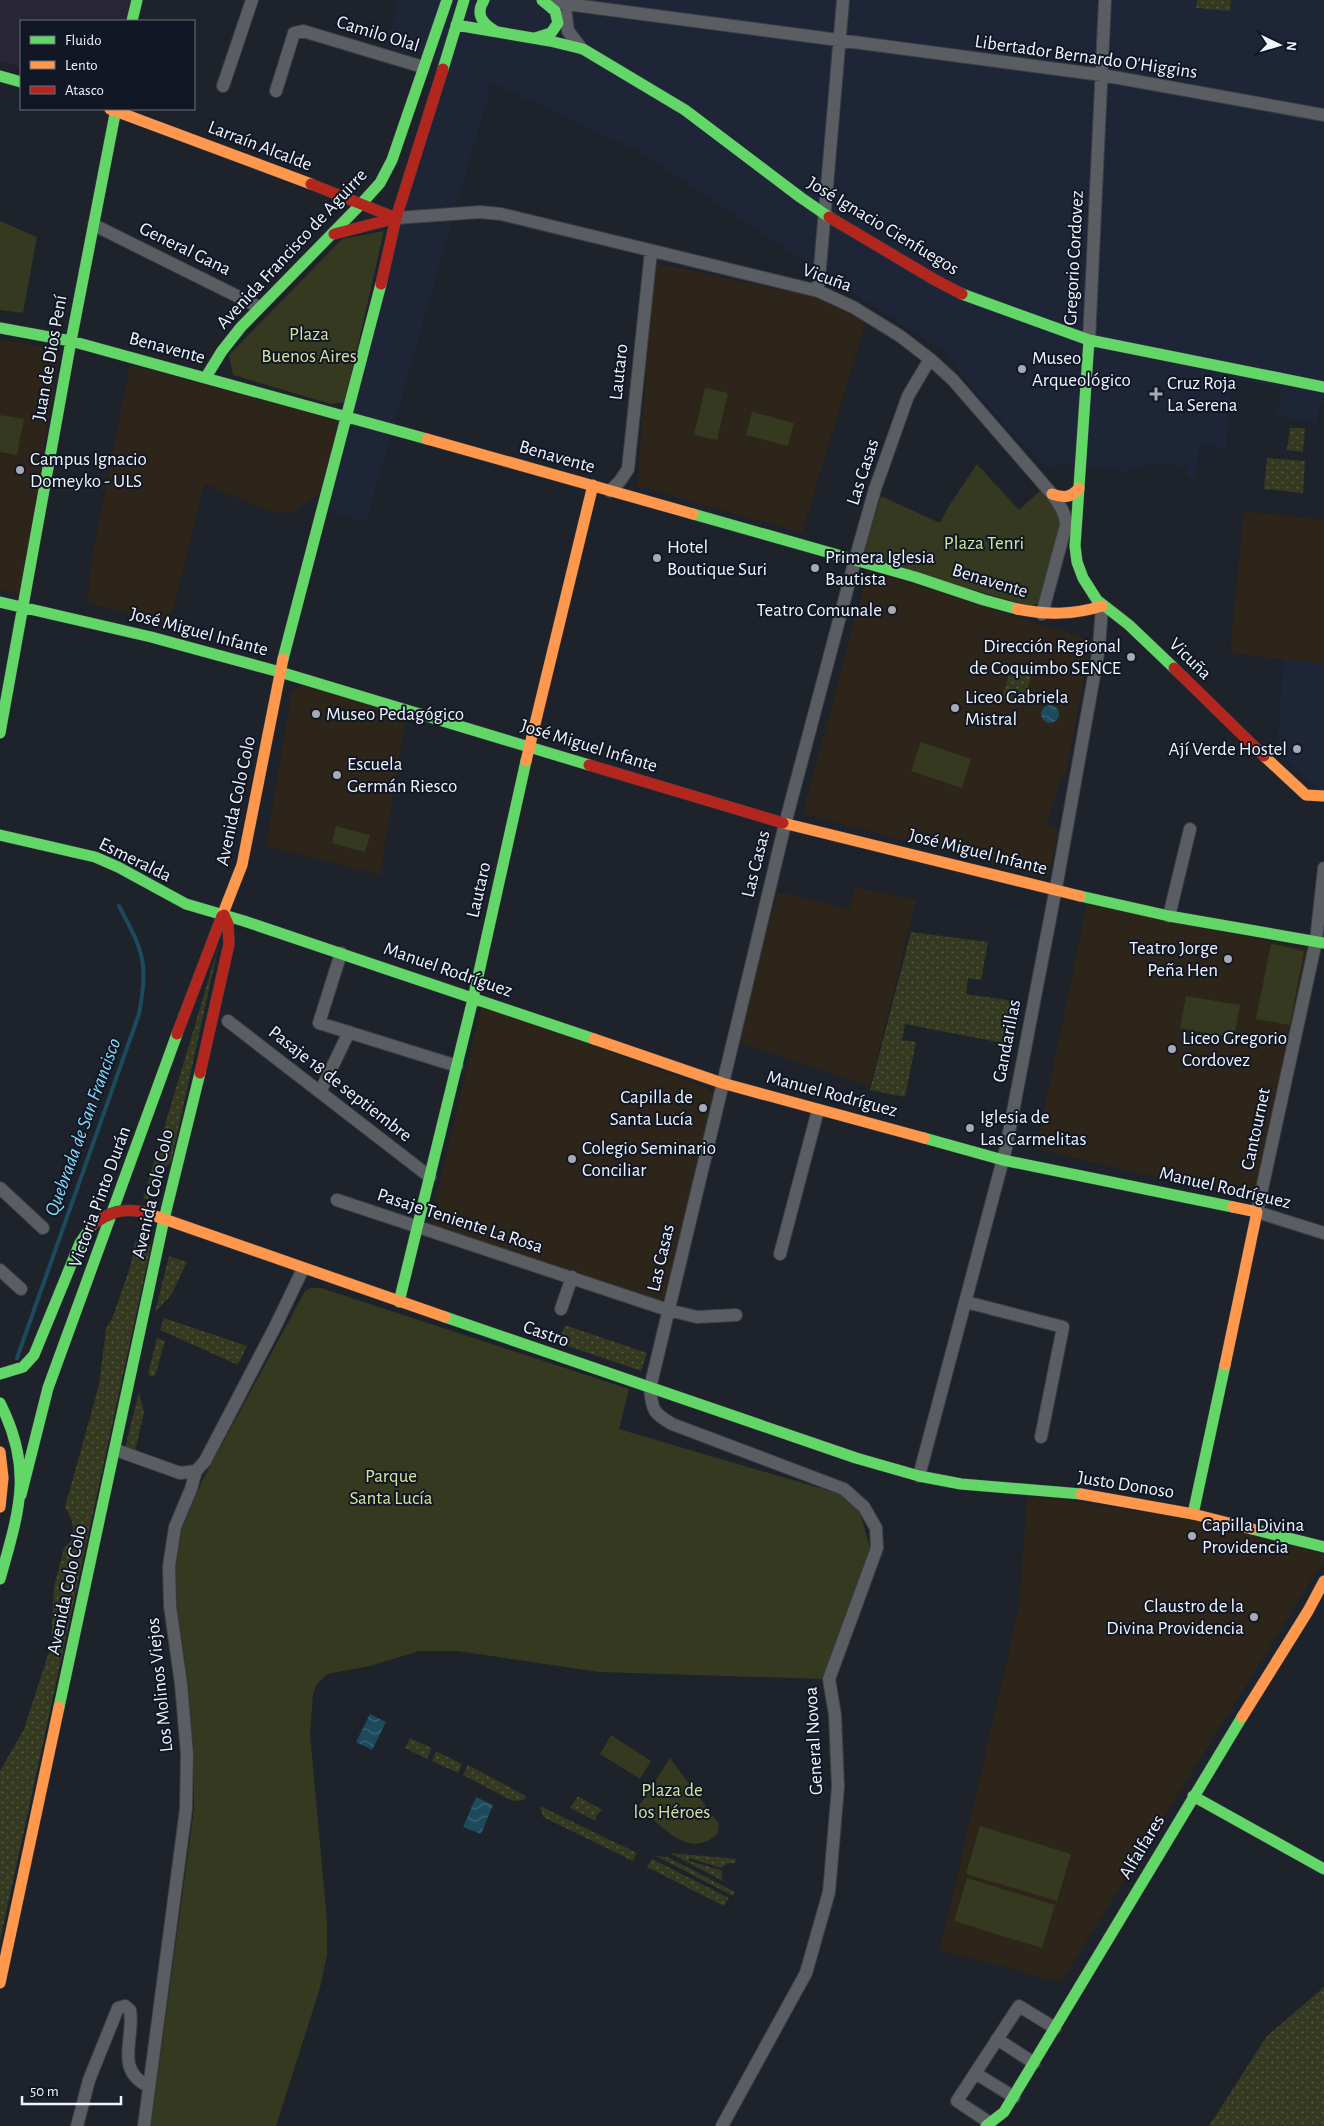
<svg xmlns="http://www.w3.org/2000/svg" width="1324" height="2126" font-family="'Alegreya Sans',sans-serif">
<defs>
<pattern id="grass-dots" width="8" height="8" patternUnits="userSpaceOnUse" patternTransform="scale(1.25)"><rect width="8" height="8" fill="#343920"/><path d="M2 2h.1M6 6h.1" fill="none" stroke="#525641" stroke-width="1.8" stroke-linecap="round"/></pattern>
<pattern id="water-waves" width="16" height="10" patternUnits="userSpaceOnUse" patternTransform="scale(1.25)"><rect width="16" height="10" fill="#1b4b5d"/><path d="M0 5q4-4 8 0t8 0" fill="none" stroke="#3c6675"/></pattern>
</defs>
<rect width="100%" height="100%" fill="#1e222a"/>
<path fill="#1d2537" d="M398,0h926v402h-4l-3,22 -41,-9 5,-22 -3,-6 -46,-7 -6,68 -26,-3 -5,32 -8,-1v-9l-31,-5v3l-11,-1 -1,7 -12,-2 -1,3 -71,-8 -13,6 -62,-67 -41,-51 -113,-73 -191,-127 -148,-69 -126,439 -38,-10 71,-283 50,-162 -63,-20z
M1283,659l41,5v130l-47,-41z"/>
<path fill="#2d2519" d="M655,263l170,36 42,18 -65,216 -165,-47z
M0,339l60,11 -40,244 -20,-4z
M130,365l211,56 -22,73 -30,20 -22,-4 -63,-26 -34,138 -83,-19 6,-52z
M1244,511l80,9v144l-94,-11z
M868,570l224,70 -27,136 -4,2 -14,47 12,5 -12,49 -244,-66z
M306,683l100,33 -26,159 -114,-29 26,-155z
M855,887l61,13 -46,186 -132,-44 39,-150 72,17z
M1087,904l222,45 -54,251 -219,-51z
M482,1004l226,84 5,6 -46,209 -237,-79z
M1027,1497l33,2 138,22 126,33v6l-263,422 -121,-32 79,-342z"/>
<path fill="#282534" d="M0,0h133l-4,21h-108v46l-21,-6z"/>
<path fill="url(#grass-dots)" d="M1197,0h34l-1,11 -34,-3z
M1290,428h15l-2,24 -16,-2z
M1267,458l38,3 -2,32 -39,-4z
M1012,664l21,6 -10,34 -21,-6z
M911,932l77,10 -7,38 -13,-2 -2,16 48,7 -6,43 -103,-20 -3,16 14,2 -11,55 -35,-7z
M219,944l-48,218 -15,14 -8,23h-5z
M135,1241l16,5 -151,695v-170l24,-42 27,-83 3,-59 10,-39 10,-11 -2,-16 -7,-14 34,-122 7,-56 7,-13 18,-52z
M169,1256l18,6 -16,33 -16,17z
M164,1318l83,28 -9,19 -78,-35z
M565,1325l82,28 -6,18 -82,-28z
M157,1338l8,3 -10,35 -4,1 -3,-4z
M139,1392l5,21 -9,38 -10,-3z
M410,1738l22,10 -5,11 -22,-11z
M436,1751l26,13 -4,9 -26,-12z
M468,1765l58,31 -2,4 -11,1 -50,-26z
M578,1796l24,14 -6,6v5l-26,-13z
M540,1806l97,47 -4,8 -90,-44z
M670,1853l66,6 -1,4h-7l-7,5 -32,-10v3l32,9 2,11z
M656,1856l11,1 68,35 -2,4z
M652,1859l77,39 -5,8 -77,-39z
M1324,1987v139h-115l58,-90z"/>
<path fill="#343920" d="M0,221l37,16 -14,76 -23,-3z
M384,231l-39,171 -14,2 -98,-29 -4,-20 113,-116z
M705,388l23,5 -11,47 -23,-5z
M752,412l42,11 -6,23 -42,-11z
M0,415l24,4 -7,36 -17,-3z
M977,464l42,46 22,-20 21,29 -20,80 -5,5 -9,2 -166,-49 19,-61 59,27 9,-17z
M921,742l50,17 -9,29 -51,-17z
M336,826l34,9 -5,17 -33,-9z
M1271,944l33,7 -14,74 -34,-6z
M1186,996l54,9 -6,33 -54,-10z
M311,1288h10l308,101 -10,40 221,65 19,16 11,37 -48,132 -223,-7 -141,-21h-39l-49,15 -43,8 -10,10 -4,10 -3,40 17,187v34l-7,33 -44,138h-125l43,-317v-55l-6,-71 -11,-77 -1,-40 6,-37 20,-48 103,-190z
M611,1735l40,26 -11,18 -40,-25z
M670,1758l49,66 -1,9c-28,29 -58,-8 -79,-27z
M980,1826l91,28 -14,47 -91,-27z
M967,1878l88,27 -13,43 -88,-27z"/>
<path fill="url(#water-waves)" d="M1041 714a9 9 0 1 1 18 0a9 9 0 1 1-18 0Z
M370,1714l16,8 -14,28 -16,-8z
M476,1797l17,8 -12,29 -18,-7z"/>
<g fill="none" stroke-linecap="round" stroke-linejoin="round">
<path stroke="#1b4b5d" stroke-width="4" d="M17,1358l122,-344c10,-51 4,-63 -20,-108"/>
<g stroke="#3b3e45" stroke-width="14">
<path id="street" d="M544,1l558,74 222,40
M565,7l3,24 13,17
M223,86l29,-86
M276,91l18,-58 9,-2 120,36
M396,218l84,-6 21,2 317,77 35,16 47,29 30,23 23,21 99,114c7,10 14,19 14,31l-24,89
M94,225l165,82
M818,291l25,-291
M1089,340l16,-340
M610,491l10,-10 8,-12 23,-218
M1324,868l-8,73 -59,271 67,21
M1169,916l21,-87
M341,953l-22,70 138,43
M228,1021l202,156
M320,1092l29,-60
M0,1188l43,40
M337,1200l331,110 29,7 39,-2
M780,1254l38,-144
M0,1270l21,19
M966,1302l97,25 -22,110
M561,1309l11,-32
M116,1450l64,23 16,-2
M919,1476l87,-328 52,-271 41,-229 3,-42
M997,2039l37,24
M975,2073l39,24
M990,2123l-33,-22 62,-95 36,22
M77,2126l12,-46 29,-72 7,-2 5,4c5,29 -16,59 18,76
M144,2126l42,-317 1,-55 -6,-70 -11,-78 -1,-40 6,-39 16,-38 5,-18 9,-10 69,-132 29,-60
M722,2126l84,-153 23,-81 9,-105 -3,-72 -6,-36 48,-131 -1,-20 -12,-21 -20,-18 -172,-65c-19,-11 -20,-14 -22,-36l135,-564 70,-264 20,-71 33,-93 22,-37"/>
</g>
<g stroke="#3b3e45" stroke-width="12">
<path id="fast" d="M484,0c-9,14 -2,23 11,31
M132,21l5,-21
M456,25l94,16 33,8 102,61 115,87 29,20
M535,38l16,-5 7,-10 -3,-12 -13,-11
M443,69l21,-69
M0,76l21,6
M362,203l18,-20 12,-23 55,-160
M962,294l127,46 235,47
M0,328l71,13 356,98
M1089,340l-14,206 2,16 6,16 14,22 32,25 45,43
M206,377l16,-26 19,-24 121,-124
M693,514l222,63 69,23 33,9
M0,602l151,35 129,35 309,93
M283,659l98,-375
M0,733l71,-392 45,-232
M0,835l95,22 23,10 68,37 58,17 350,118
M1080,896l89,20 155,27
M924,1138l79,22 230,47
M399,1302l74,-303 53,-238
M445,1317l411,141 63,18 42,8 120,10
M0,1374l23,-7 11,-12 46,-112 13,-19
M0,1403c34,67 19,108 0,176
M21,1495l27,-107 129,-354
M1193,1514l32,-149
M1252,1529l72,18
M59,1707l105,-488 36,-146
M1193,1796l131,73
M986,2126l18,-14 238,-395"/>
</g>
<g stroke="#3b3e45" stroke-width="12">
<path id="slow" d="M110,109l201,75
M427,439l266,75
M1052,494c12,4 19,4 27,-6
M1017,609c30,6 56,6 85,-3
M1264,756l42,39 18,1
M526,761l67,-276
M783,823l297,73
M222,916l20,-51 41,-206
M594,1039l128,44 202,55
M143,1212l21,7
M164,1219l281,98
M1225,1365l32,-153 -24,-5
M0,1452l3,26 -3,29
M1081,1494l112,20 59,15
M1242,1717l66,-106 16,-30
M0,1983l59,-276"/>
</g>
<g stroke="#3b3e45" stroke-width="12">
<path id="jam" d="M311,184l85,34
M829,217l106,63 27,14
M334,234l62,-16
M381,284l15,-66 47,-149
M1174,668l90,88
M589,765l194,58
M177,1034l45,-118
M200,1073l29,-129 -1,-20 -4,-9"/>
</g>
<use href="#street" stroke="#5a5e63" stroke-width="12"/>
<use href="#fast" stroke="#63d668" stroke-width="11"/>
<use href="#slow" stroke="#ff974d" stroke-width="11"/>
<use href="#jam" stroke="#b3261e" stroke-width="11"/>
<g stroke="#3b3e45" stroke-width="12" stroke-linecap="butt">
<path id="jam-bridge" d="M93,1224c16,-12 30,-16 50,-12"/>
</g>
<use href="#jam-bridge" stroke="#b3261e" stroke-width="11"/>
</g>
<g fill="#a6aab4" stroke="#111724" stroke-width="2">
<circle cx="1022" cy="369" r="5"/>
<path d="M1153.5 386.5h5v5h5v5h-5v5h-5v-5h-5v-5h5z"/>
<circle cx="20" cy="470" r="5"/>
<circle cx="657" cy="558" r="5"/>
<circle cx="815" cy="568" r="5"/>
<circle cx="892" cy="610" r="5"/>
<circle cx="1131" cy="657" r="5"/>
<circle cx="955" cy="708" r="5"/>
<circle cx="316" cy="714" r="5"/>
<circle cx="1297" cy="749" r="5"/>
<circle cx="337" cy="775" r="5"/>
<circle cx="1228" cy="959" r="5"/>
<circle cx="1172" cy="1049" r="5"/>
<circle cx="703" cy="1108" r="5"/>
<circle cx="970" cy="1128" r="5"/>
<circle cx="572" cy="1159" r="5"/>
<circle cx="1192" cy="1536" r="5"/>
<circle cx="1254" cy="1617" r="5"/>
</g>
<g text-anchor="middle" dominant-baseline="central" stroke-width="4" stroke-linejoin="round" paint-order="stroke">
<g font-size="19" fill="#eff4fe" stroke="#111724">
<text transform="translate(378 34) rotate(17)">Camilo Olal</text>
<text transform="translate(1086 57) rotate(8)">Libertador Bernardo O'Higgins</text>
<text transform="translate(260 146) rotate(21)">Larraín Alcalde</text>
<text transform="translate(883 226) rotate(31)">José Ignacio Cienfuegos</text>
<text transform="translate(185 249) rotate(26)">General Gana</text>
<text transform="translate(292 249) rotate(-47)">Avenida Francisco de Aguirre</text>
<text transform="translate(1074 258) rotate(-87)">Gregorio Cordovez</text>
<text transform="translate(827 278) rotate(20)">Vicuña</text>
<text transform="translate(167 348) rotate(15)">Benavente</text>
<text transform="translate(50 358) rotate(-80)">Juan de Dios Pení</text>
<text transform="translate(619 372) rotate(-84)">Lautaro</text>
<text transform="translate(557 457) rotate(16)">Benavente</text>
<text transform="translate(863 472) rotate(-72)">Las Casas</text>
<text transform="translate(990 581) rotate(17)">Benavente</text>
<text transform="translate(199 632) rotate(15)">José Miguel Infante</text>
<text transform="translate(1190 659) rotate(44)">Vicuña</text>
<text transform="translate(589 746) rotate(17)">José Miguel Infante</text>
<text transform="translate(236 801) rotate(-78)">Avenida Colo Colo</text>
<text transform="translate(978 852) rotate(14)">José Miguel Infante</text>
<text transform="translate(135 860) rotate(26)">Esmeralda</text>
<text transform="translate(756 864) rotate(-76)">Las Casas</text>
<text transform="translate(479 890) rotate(-77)">Lautaro</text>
<text transform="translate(448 970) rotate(19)">Manuel Rodríguez</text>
<text transform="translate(1007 1041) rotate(-79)">Gandarillas</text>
<text transform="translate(340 1084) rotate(38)">Pasaje 18 de septiembre</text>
<text transform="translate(832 1094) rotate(15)">Manuel Rodríguez</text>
<text transform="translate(1256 1129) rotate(-78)">Cantournet</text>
<text transform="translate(1225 1188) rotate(13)">Manuel Rodríguez</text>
<text transform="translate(153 1194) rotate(-77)">Avenida Colo Colo</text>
<text transform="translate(100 1197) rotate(-70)">Victoria Pinto Durán</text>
<text transform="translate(460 1221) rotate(18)">Pasaje Teniente La Rosa</text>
<text transform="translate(661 1258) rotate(-77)">Las Casas</text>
<text transform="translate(546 1334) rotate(19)">Castro</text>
<text transform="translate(1126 1485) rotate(9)">Justo Donoso</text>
<text transform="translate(67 1590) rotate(-78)">Avenida Colo Colo</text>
<text transform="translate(160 1685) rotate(-96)">Los Molinos Viejos</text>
<text transform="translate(814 1741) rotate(-93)">General Novoa</text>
<text transform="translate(1142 1847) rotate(-59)">Alfalfares</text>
</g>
<g font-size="19" fill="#d4e49e" stroke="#111724">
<text x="309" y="334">Plaza<tspan x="309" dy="22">Buenos Aires</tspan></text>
<text x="984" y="543">Plaza Tenri</text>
<text x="391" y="1476">Parque<tspan x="391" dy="22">Santa Lucía</tspan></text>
<text x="672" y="1790">Plaza de<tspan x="672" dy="22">los Héroes</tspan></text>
</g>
<g font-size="19" fill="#eff4fe" stroke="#111724" text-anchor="start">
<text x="1032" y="358">Museo<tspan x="1032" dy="22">Arqueológico</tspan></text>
<text x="1167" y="383">Cruz Roja<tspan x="1167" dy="22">La Serena</tspan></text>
<text x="30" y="459">Campus Ignacio<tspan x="30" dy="22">Domeyko - ULS</tspan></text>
<text x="667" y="547">Hotel<tspan x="667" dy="22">Boutique Suri</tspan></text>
<text x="825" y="557">Primera Iglesia<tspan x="825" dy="22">Bautista</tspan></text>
<text x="882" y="610" text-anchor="end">Teatro Comunale</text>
<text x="1121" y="646" text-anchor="end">Dirección Regional<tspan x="1121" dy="22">de Coquimbo SENCE</tspan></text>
<text x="965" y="697">Liceo Gabriela<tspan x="965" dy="22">Mistral</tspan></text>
<text x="326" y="714">Museo Pedagógico</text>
<text x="1287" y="749" text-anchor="end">Ají Verde Hostel</text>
<text x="347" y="764">Escuela<tspan x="347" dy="22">Germán Riesco</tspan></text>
<text x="1218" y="948" text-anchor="end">Teatro Jorge<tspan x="1218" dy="22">Peña Hen</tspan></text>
<text x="1182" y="1038">Liceo Gregorio<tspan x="1182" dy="22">Cordovez</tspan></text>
<text x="693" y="1097" text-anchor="end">Capilla de<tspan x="693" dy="22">Santa Lucía</tspan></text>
<text x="980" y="1117">Iglesia de<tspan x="980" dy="22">Las Carmelitas</tspan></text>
<text x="582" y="1148">Colegio Seminario<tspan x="582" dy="22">Conciliar</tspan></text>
<text x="1202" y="1525">Capilla Divina<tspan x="1202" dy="22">Providencia</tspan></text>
<text x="1244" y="1606" text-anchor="end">Claustro de la<tspan x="1244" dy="22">Divina Providencia</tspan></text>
</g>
<g font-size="20" font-style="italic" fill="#86d9f9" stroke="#111724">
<text transform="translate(83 1127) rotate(-70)">Quebrada de San Francisco</text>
</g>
</g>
<rect x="20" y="20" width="175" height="90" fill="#111724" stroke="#6a6f7b"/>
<rect x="30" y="36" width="25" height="8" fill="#63d668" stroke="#6a6f7b"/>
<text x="65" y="45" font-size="15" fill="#eff4fe">Fluido</text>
<rect x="30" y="61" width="25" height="8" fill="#ff974d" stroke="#6a6f7b"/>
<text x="65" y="70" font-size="15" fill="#eff4fe">Lento</text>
<rect x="30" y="86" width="25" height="8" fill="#b3261e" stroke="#6a6f7b"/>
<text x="65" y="95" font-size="15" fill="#eff4fe">Atasco</text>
<g transform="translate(1279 45) rotate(95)" stroke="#111724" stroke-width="4" paint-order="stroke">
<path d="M0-4L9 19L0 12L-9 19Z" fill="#eff4fe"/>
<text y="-8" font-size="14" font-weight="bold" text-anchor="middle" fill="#eff4fe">N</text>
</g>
<path d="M22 2096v8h99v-8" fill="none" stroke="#eff4fe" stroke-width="2.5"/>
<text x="30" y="2096" font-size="15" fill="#eff4fe" stroke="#111724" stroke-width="4" paint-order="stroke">50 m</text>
</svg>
